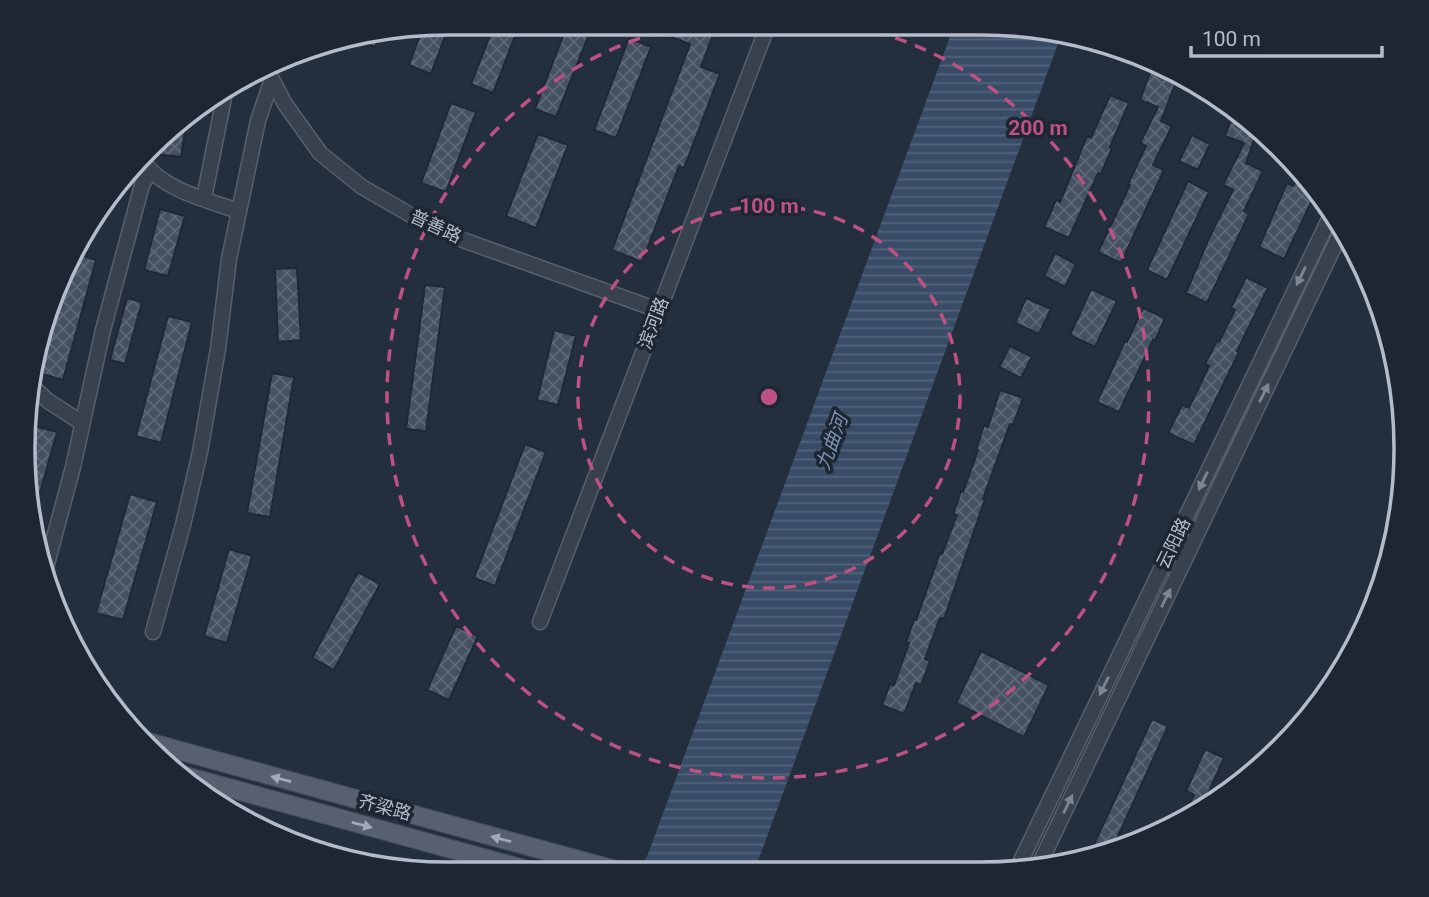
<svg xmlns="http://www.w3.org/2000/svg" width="1429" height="897" font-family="Roboto,'Noto Sans SC',sans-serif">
<defs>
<pattern id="water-rules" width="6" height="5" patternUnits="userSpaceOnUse" patternTransform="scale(1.75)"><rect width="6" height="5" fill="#394c67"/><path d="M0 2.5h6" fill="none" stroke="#53647b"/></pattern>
<pattern id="building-cross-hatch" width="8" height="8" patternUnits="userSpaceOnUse" patternTransform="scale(1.75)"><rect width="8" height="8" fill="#455162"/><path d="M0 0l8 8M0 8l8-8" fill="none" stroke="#5d6877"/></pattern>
</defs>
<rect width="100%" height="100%" fill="#242f3e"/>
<path fill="url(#water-rules)" d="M954,26h82l26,7 -308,839h-116l10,-18z"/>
<path fill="url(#building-cross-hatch)" stroke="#1f2835" stroke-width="2" d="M450,23l-19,51 -22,-9 14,-38z
M495,23h25l-27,70 -22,-9z
M568,23l25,1 -37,93 -21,-8z
M676,24h41l-16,43 19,7 -36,94 -5,-2 -37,96 -30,-12 78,-206 -19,-7z
M380,34l-5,13 -23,-8 10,-2z
M629,38l22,9 -35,91 -22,-8z
M1152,67l26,10 -17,44 11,5 -19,39 11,5 -43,93 -23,-11 32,-67 -2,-1 18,-38 -6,-3 18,-36 -18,-7z
M1110,95l19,8 -19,44 2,1 -11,26 -3,-1 -29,65 -25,-11 12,-27 4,2 27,-66 4,2z
M451,103l25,9 -30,80 -25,-9z
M1236,108l4,3 17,20 -11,32 17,8 -19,40 5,3 -42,89 -21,-10 23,-55 24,-48 -10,-5 21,-42 -19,-7z
M187,118l-6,39 -25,-3 1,-9z
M538,134l30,11 -32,83 -30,-12z
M1192,135l18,9 -12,26 -19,-9z
M1298,177l16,19 -30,63 -25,-12 28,-64 6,3z
M1188,181l21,11 -42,88 -20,-10z
M160,209l25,7 -17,60 -24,-6z
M1055,253l21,11 -11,23 -21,-11z
M76,254l20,6 -33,120 -27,-8 23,-87z
M297,268l4,72 -23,2 -3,-73z
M1246,277l22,11 -31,63 2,1 -45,93 -26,-12 14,-28 7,3 20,-42 -4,-2 12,-23 2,1 16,-32 -4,-2z
M425,285l20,2 -19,144 -20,-2z
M1091,289l26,12 -22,46 -25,-12z
M127,298l15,4 -17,62 -15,-4z
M1026,298l25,11 -12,25 -24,-11z
M1143,308l22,10 -10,23 -2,-1 -34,72 -22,-10 28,-61 2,1z
M168,316l24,6 -31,121 -25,-7z
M554,330l22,6 -18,69 -21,-5z
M1010,346l22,11 -11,21 -22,-11z
M272,373l22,4 -24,140 -23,-4z
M1000,390l23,8 -10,27 -3,-1 -27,75h2l-41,120 -4,-1 -15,41 5,2 -9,24 -5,-2 -12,31 -22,-9 8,-21 4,1 15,-42 -3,-1 8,-22h2l24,-67 2,1 15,-39 -4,-1 8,-23 2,1 15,-42h-2l8,-25 4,2z
M27,424l30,8 -25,89 -9,-73z
M525,444l21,8 -51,134 -21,-8z
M130,494l27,8 -34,118 -27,-7z
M229,549l23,7 -25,87 -23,-7z
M358,572l22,12 -46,86 -22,-12z
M456,626l22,10 -29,64 -22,-10z
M981,651l68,34 -25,52 -68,-34z
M1152,719l16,7 -54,119 -23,6z
M1205,749l19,9 -19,42 7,3 -31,20 13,-28 -8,-4z"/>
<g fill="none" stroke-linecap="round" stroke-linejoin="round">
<g stroke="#565f6c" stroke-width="17">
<path id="minor" d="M266,68l19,36 35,49 42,34 54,31 47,22 195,70
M142,160c20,30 63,39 96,51
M204,198l22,-110
M33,387l15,14 34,22
M44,575l29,-108 30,-137 39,-145 8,-14
M540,622l228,-597
M153,632l30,-107 17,-73 18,-103 11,-90 29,-138 14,-42
M1039,865l304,-637
M1016,871l315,-656"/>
</g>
<g stroke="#414a57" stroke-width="20">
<path id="major" d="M148,742l475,130
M178,774l353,97"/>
</g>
<use href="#minor" stroke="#38414e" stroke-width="14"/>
<use href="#major" stroke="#56606e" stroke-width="18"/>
</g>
<defs><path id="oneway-solid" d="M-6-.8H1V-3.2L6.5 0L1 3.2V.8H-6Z" transform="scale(1.75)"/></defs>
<g fill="#7c8592">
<use href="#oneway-solid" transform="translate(1301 276) rotate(116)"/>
<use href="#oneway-solid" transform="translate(1264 393) rotate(-64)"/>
<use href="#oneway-solid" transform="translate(1203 481) rotate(116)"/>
<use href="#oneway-solid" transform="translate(1166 598) rotate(-64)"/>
<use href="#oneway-solid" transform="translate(1104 686) rotate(116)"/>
<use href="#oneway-solid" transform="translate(1068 804) rotate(-64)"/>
</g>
<g fill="#a1aab7">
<use href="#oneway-solid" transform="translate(281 779) rotate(-165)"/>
<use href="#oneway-solid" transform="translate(362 825) rotate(15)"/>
<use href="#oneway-solid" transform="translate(501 839) rotate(-165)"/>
</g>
<g fill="none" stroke="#bd5182" stroke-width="3.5" stroke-dasharray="12 9">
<circle cx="769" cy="397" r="191"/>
<path d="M855 26A381 381 0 1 1 690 24"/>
</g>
<g text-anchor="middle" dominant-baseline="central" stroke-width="7" stroke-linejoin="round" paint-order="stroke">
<g font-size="18" fill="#b4bcc9" stroke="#1d2633">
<text transform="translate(436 226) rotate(25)">普善路</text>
<text transform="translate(653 323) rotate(-69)">滨河路</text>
<text transform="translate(1173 543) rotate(-64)">云阳路</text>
<text transform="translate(385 807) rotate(15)">齐梁路</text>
</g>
<g font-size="19" font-style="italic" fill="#7c92b1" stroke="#1d2633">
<text transform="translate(832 442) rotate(-70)">九曲河</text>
</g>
</g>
<path d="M0 0H1429V897H0ZM448 35H981A413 413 0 0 1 1394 448V449A413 413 0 0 1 981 862H448A413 413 0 0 1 35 449V448A413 413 0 0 1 448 35Z" fill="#1d2633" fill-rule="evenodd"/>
<path fill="none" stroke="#b4bcc9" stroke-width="3.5" d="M448 35H981A413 413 0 0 1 1394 448V449A413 413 0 0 1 981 862H448A413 413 0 0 1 35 449V448A413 413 0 0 1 448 35Z"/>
<circle cx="769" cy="397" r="10" fill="#bd5182" stroke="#1d2633" stroke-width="3.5"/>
<g font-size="21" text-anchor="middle" font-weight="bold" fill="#bd5182" stroke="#1d2633" stroke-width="7" stroke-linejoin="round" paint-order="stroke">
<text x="1038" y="135">200 m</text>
<text x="769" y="213">100 m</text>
</g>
<path d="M1191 46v10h191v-10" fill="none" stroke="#b4bcc9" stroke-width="3.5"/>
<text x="1202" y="46" font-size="21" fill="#b4bcc9" stroke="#1d2633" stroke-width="5" paint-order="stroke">100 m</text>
</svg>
